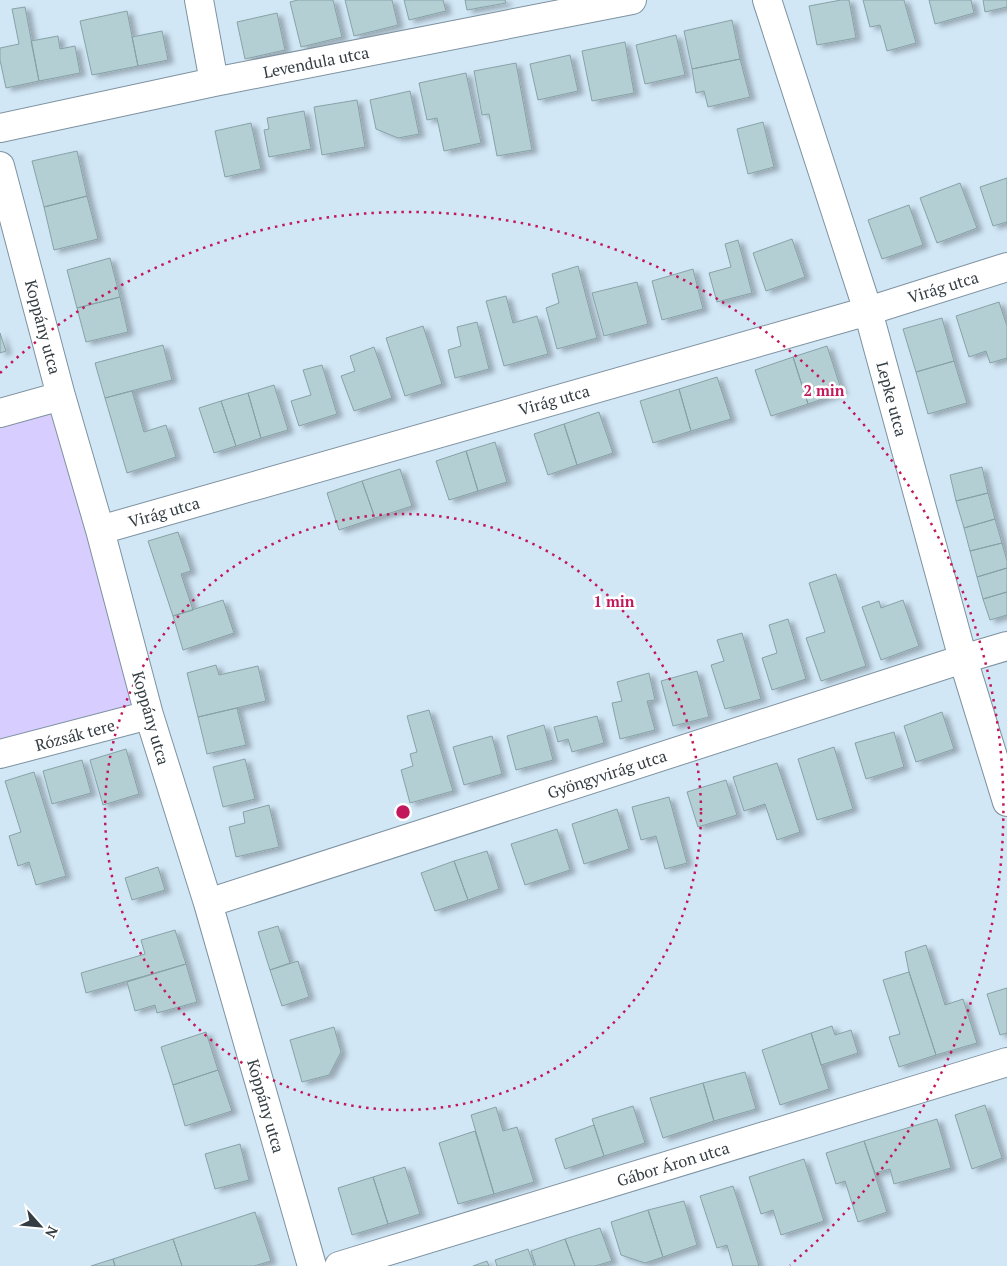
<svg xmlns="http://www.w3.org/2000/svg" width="1007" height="1266" font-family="'PT Serif',serif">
<defs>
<filter id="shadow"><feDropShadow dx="5.5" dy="3" stdDeviation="2.5" flood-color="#0004"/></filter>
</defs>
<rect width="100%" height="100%" fill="#d1e7f6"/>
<path fill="#d7cdff" d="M54,409l83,299 -137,36v-320z"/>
<path fill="#b3cfd4" stroke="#87a2a7" filter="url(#shadow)" d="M298,0h35l9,37 -41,10 -11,-45z
M345,0h47l6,25 -44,11z
M404,0h39l3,11 -37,9z
M465,0h40l1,3 -39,7z
M841,0h8l7,38 -39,7 -8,-39z
M863,0h41l12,43 -29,8 -7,-26 -10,2z
M929,0h42l3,13 -39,11z
M983,0h24v7l-22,5z
M25,7l14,74 -33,7 -6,-28v-12l19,-4 -7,-35z
M127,11l11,55 -46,9 -12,-54z
M277,13l8,37 -40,9 -8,-37z
M732,20l8,39 -48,10 -8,-38z
M162,31l6,29 -30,6 -6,-29z
M676,35l9,40 -40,9 -9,-39z
M58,36l2,13 15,-3 5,27 -41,8 -8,-40z
M625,42l9,51 -42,8 -10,-50z
M570,55l8,36 -40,9 -8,-36z
M740,59l10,38 -42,10 -4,-16 -8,2 -4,-24z
M516,63l16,87 -35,6 -8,-42 -7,1 -8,-44z
M466,73l15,70 -37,8 -7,-33 -10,2 -8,-37z
M410,91l9,43 -21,4 -22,-9 -6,-29z
M357,100l8,47 -43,8 -8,-48z
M304,111l7,38 -42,8 -5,-27 5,-1 -2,-11z
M763,122l11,45 -26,7 -11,-45z
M251,123l10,46 -36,8 -10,-46z
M77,151l10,45 -43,11 -12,-46z
M1007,178v44l-14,4 -13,-39z
M960,183l17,45 -40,15 -17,-45z
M87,196l11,43 -44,11 -10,-43z
M909,205l14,40 -41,14 -14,-39z
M792,239l13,38 -39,14 -13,-38z
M738,240l14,53 -35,9 -8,-29 22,-6 -6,-23z
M110,258l10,39 -43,11 -10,-38z
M578,266l19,72 -40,11 -11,-41 13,-5 -7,-29z
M693,269l10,40 -41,11 -10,-39z
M637,282l11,42 -44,12 -12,-43z
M506,296l7,27 24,-7 11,38 -44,12 -18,-65z
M120,297l8,35 -42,10 -9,-34z
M999,302l8,24v32l-17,5 -4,-12 -17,6 -13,-41z
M942,318l12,43 -38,11 -13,-43z
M477,322l12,47 -34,9 -7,-28 13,-4 -4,-19z
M423,326l19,58 -37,12 -19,-58z
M0,333l6,18 -6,2z
M163,345l9,35 -67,18 -10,-35z
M827,346l15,46 -34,12 -15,-47z
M374,347l18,51 -38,13 -13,-35 14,-5 -5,-15z
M793,357l15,47 -37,12 -16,-46z
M954,361l13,42 -39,11 -12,-42z
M322,365l15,49 -38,12 -8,-25 20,-6 -8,-25z
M717,377l14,42 -40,12 -12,-42z
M274,385l14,45 -27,8 -13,-45z
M679,389l12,42 -38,12 -13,-42z
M132,391l12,41 22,-7 10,32 -49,16 -22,-75z
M248,393l13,45 -25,8 -15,-45z
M221,401l15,45 -22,7 -15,-45z
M599,412l14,41 -36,12 -13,-41z
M564,424l13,41 -29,10 -14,-41z
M495,442l12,40 -29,9 -12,-40z
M466,451l12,40 -29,9 -13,-39z
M982,467l6,26 -32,8 -6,-26z
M400,469l12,37 -37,12 -13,-37z
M362,481l13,37 -36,12 -12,-37z
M988,493l7,26 -31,9 -8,-27z
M995,519l7,24 -32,8 -6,-23z
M178,532l13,39 -10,3 12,36 -20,6 -25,-75z
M1002,543l5,18v7l-30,9 -7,-26z
M1007,568v24l-24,7 -6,-22z
M836,574l30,92 -45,15 -15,-43 19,-6 -16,-49z
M1007,592v23l-17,5 -7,-21z
M223,600l11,33 -51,17 -10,-34z
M903,600l16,46 -38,14 -19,-53 17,-6 2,7z
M788,619l18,60 -34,11 -10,-32 15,-5 -8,-28z
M742,633l19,66 -36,10 -14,-44 13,-4 -7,-21z
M216,665l3,10 39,-9 8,35 -68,16 -11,-44z
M697,671l12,46 -36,9 -12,-45z
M649,673l6,27 -8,1 8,29 -35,9 -8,-36 10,-2 -5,-19z
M237,708l9,37 -39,9 -9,-37z
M429,710l24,81 -43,12 -9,-33 12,-4 -3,-12 7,-2 -10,-36z
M942,712l12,37 -38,13 -12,-36z
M597,716l7,27 -32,9 -4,-13 -10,3 -4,-15z
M544,725l9,35 -37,10 -9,-34z
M894,732l10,35 -38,12 -11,-36z
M492,736l10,38 -38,11 -11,-38z
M834,747l19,62 -36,11 -19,-61z
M126,749l13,45 -36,11 -13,-45z
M245,759l10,40 -32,8 -10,-40z
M82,760l9,33 -39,11 -9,-33z
M777,763l23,69 -23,8 -12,-36 -21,7 -11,-34z
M34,772l32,104 -30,9 -7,-23 -11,4 -9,-30 12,-4 -16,-51z
M726,780l11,35 -39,12 -11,-35z
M669,797l18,66 -22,6 -9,-33 -15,4 -9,-33z
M269,805l10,42 -43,10 -7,-30 16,-4 -2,-11z
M617,809l12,40 -45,15 -12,-40z
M557,829l13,41 -45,15 -14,-41z
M487,851l12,38 -31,11 -14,-39z
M454,861l14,39 -33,11 -14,-38z
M158,867l7,23 -33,10 -7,-22z
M278,926l12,37 -20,7 -12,-38z
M175,930l11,34 -100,29 -5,-20 64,-19 -4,-14z
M926,945l19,60 18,-6 14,44 -41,12 -27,-83 -4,-20z
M298,961l11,36 -27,9 -12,-36z
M186,964l11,38 -40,11 -2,-8 -20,6 -8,-29z
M909,972l27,83 -37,12 -10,-30 11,-3 -17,-54z
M1007,988v45l-7,2 -13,-41z
M832,1026l3,9 16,-5 7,23 -37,12 -10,-32z
M334,1027l7,25 -12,23 -27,7 -12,-42z
M206,1032l12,38 -45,15 -12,-38z
M811,1033l18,56 -49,16 -18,-55z
M218,1070l14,41 -47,15 -12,-41z
M745,1072l11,37 -42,12 -11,-38z
M703,1083l11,38 -51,17 -13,-40z
M985,1105l17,53 -30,11 -17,-54z
M633,1106l12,37 -41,13 -12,-37z
M496,1107l7,24 14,-4 17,55 -40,12 -23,-79z
M937,1119l14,49 -57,16 -4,-15 -15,4 -11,-32z
M594,1125l10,31 -39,13 -10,-30z
M475,1131l19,63 -36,10 -19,-61z
M864,1141l23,71 -29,10 -13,-41 -9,3 -10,-31z
M240,1144l9,36 -34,9 -10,-35z
M804,1159l20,62 -43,14 -8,-25 -12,4 -12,-37z
M405,1167l15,47 -32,10 -15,-47z
M373,1177l15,47 -36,11 -14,-47z
M733,1186l26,80h-26l-6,-21 -10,3 -17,-52z
M684,1201l13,44 -34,12 -15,-47z
M648,1210l15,47 -18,6 -24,-8 -10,-33z
M255,1212l16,49 -17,5h-72l-9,-27z
M600,1228l12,33 -17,5h-20l-10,-27z
M173,1239l9,27h-67l-2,-7z
M565,1239l10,27h-39l-5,-15z
M528,1249l6,17h-37l-2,-6z
M113,1259l2,7h-24z
M487,1261l2,5h-16z"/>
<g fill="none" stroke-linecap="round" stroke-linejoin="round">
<g stroke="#7e92a0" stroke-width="30">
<path id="minor" d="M199,0l15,82
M767,0l101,311 95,348 44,143
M0,128l214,-46 418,-82
M0,166l61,230 39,134 49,185 59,188 104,363
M0,413l61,-17
M100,530l768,-219 139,-44
M0,754l149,-39
M208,903l755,-244 44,-13
M339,1266l668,-204"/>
</g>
<use href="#minor" stroke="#fff" stroke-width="28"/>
</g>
<g fill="none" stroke="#c2185b" stroke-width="2.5" stroke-dasharray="2.5 5">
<circle cx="403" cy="812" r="298"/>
<path d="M0 373A596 596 0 1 1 790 1265"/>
</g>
<g text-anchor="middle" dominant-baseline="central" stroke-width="5" stroke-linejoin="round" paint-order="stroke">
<g font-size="16" fill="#343d43" stroke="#fff">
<text transform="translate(316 62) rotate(-11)">Levendula utca</text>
<text transform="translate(943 287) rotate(-17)">Virág utca</text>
<text transform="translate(43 327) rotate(75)">Koppány utca</text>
<text transform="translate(892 399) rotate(75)">Lepke utca</text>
<text transform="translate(554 400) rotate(-16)">Virág utca</text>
<text transform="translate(164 512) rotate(-16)">Virág utca</text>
<text transform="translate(151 718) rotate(74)">Koppány utca</text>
<text transform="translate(75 735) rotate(-15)">Rózsák tere</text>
<text transform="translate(607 774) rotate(-18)">Gyöngyvirág utca</text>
<text transform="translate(266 1106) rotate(74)">Koppány utca</text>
<text transform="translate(673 1164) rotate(-17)">Gábor Áron utca</text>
</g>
</g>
<circle cx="403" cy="812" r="8" fill="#c2185b" stroke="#fff" stroke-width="2.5"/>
<g font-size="15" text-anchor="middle" font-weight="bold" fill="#c2185b" stroke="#fff" stroke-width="5" stroke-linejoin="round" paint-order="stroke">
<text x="824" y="396">2 min</text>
<text x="614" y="607">1 min</text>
</g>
<g transform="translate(40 1226) rotate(117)" stroke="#ffffff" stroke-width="4" paint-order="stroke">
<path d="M0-4L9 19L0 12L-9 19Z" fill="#343d43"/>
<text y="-8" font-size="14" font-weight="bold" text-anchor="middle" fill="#343d43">N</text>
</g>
</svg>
